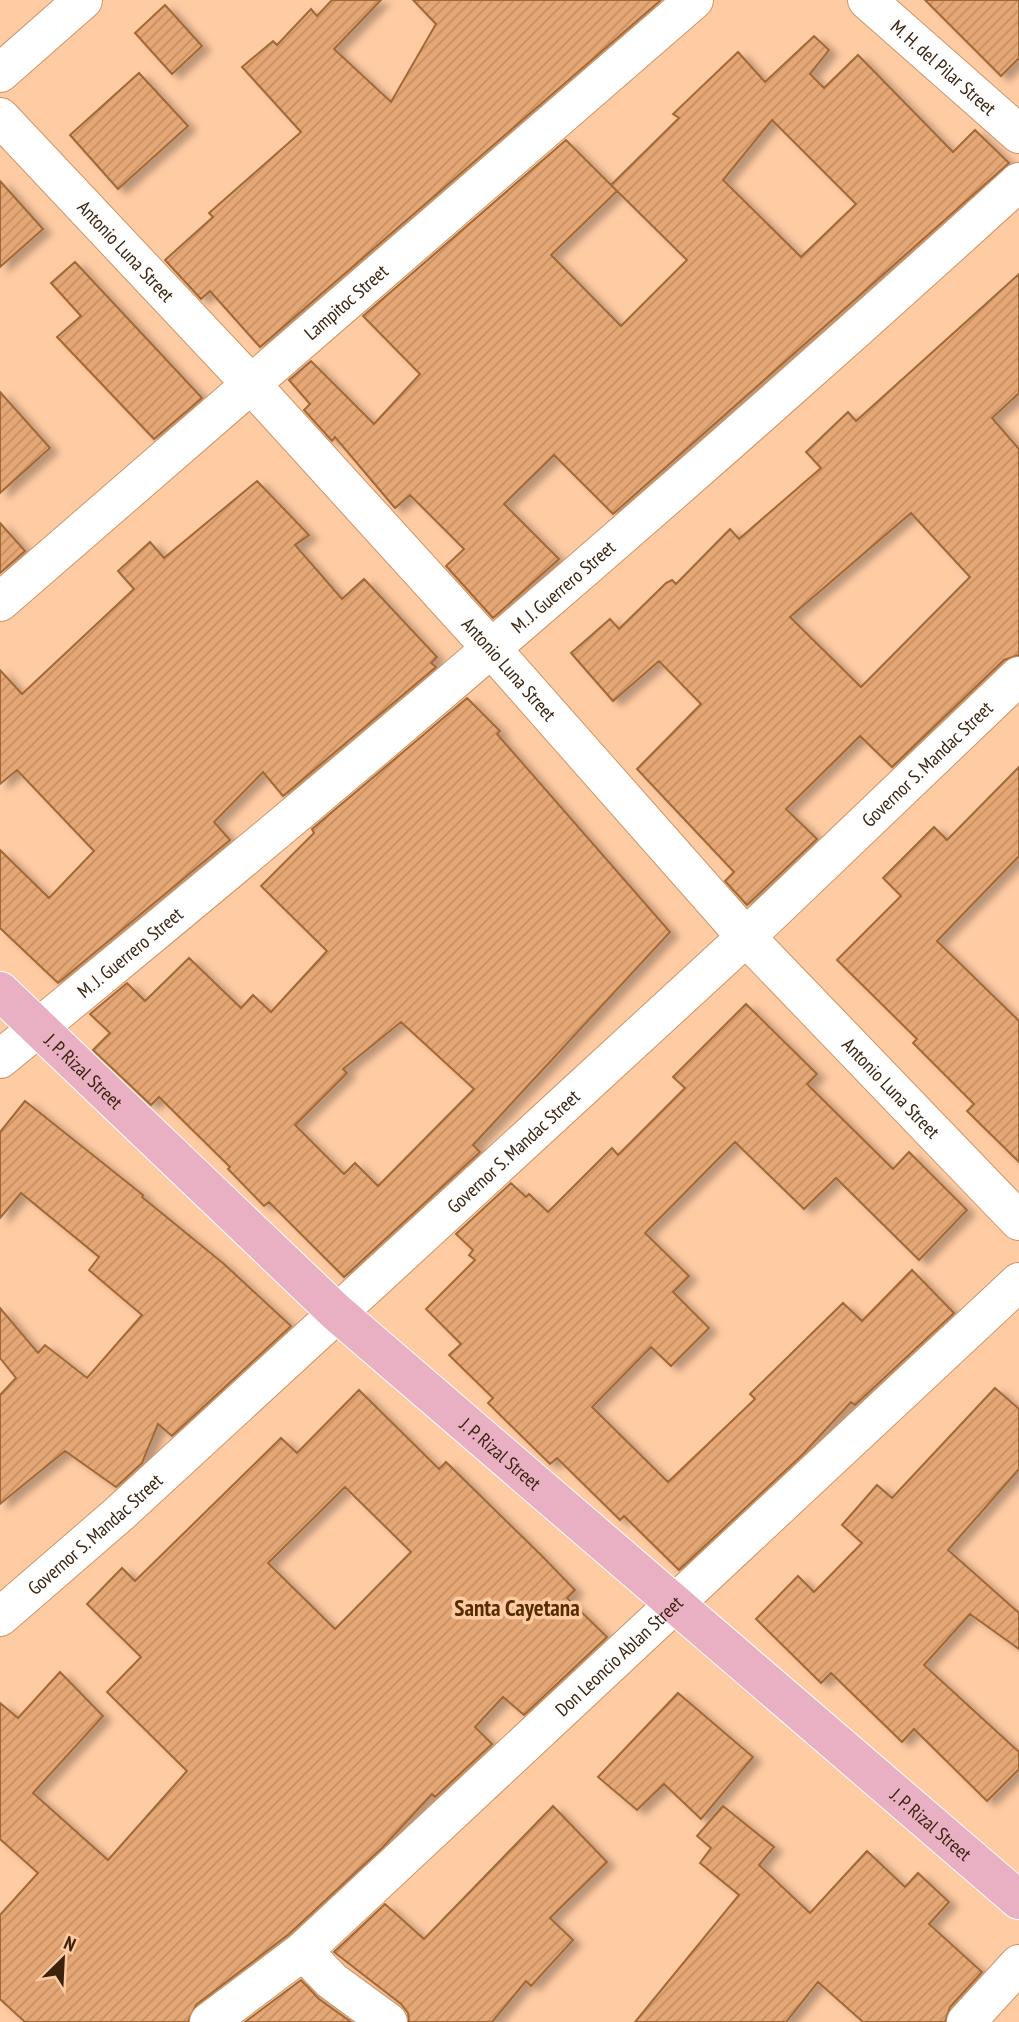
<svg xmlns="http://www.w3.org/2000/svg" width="1019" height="2022" font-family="'PT Sans Narrow',sans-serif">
<defs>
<pattern id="building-hatch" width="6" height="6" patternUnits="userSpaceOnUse" patternTransform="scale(1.75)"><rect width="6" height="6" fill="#e5a775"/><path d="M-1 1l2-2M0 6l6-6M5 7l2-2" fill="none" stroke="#c58f64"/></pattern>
<filter id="shadow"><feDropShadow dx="8" dy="4.5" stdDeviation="3.5" flood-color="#0004"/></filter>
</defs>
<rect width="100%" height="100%" fill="#ffcba3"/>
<path fill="url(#building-hatch)" stroke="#a26937" stroke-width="2" fill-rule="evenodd" filter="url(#shadow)" d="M332,0h49l-47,49 57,53 45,-78 -23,-24h248l-401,347 -50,-56 -9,8 -36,-39 48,-43 -4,-4 92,-81 -59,-65 31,-26 4,4 34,-36 6,7z
M925,0h94v58l-18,18z
M165,5l37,41 -30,28 -37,-41z
M814,36l15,14 -19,24 14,14 34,-33 95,97 22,-22 34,33 -396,351 -59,-59 -50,49 55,55 -66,59 -47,-52 18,-17 -54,-54 -15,13 -60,-71 -3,4 -28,-31 6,-6 -21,-24 22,-19 63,63 46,-50 -57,-58 203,-176 51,51 -66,64 70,71 66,-66 -76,-75 68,-67 -6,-4 65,-62 27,30zM772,120l84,84 -55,53 -78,-77z
M139,73l49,53 -70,63 -48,-54z
M0,181l43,48 -43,38z
M75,262l127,136 -48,41 -97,-102 24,-21 -30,-33z
M1019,274v119l-27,25 27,31v206l-15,5 -112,107 -32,-31 -74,73 31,30 -70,66 -22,-24 9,-9 -97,-103 64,-65 -42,-43 -46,40 -42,-48 39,-34 9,10 47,-46 6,-3 4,4 54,-55 9,10 82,-71 -15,-16 42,-40 8,9zM911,513l59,64 -109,110 -71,-70z
M0,392l50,56 -50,45z
M257,481l52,54 -14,10 47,54 22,-20 73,78 -6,6 5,4 -153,129 -20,-24 -49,50 16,18 -172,143 -58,-55v-78l49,48 45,-47 -77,-81 -17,14v-114l22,24 112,-105 -16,-18 32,-29 14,16z
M0,523l25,28 -25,22z
M467,698l33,33 -3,3 173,198 -197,213 7,7 -136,125 -75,-75 -5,4 -36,-37 2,-2 -71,-70 -8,8 -58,-55 17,-17 -20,-19 37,-31 18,18 44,-43 52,50 12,-13 18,17 56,-61 -66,-65 53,-53 -2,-4zM401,1022l73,67 -96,97 -23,-23 -11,11 -49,-49 52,-52 -4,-4z
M1019,767v89l-82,85 82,80v141l-52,-51 7,-7 -61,-61 4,-4 -80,-79 64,-64 -18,-18 51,-51 13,13z
M746,1004l71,70 -10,10 86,85 16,-17 58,58 -48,50 -83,-82 -32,31 -69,-67 -90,91 44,43 -16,16 36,36 -38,38 -20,-19 -59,60 76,75 87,-83 -5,-5 93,-91 19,18 50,-51 42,43 -99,92 -4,-3 -50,54 -122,114 -55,-54 -4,4 -63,-62 -7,6 -62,-61 5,-5 -44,-43 12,-11 -35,-35 49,-49 -6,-5 4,-5 -17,-16 55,-51 15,14 3,-3 19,18 64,-64 6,7 67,-67 -12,-11z
M25,1101l118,94 -1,2 82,67 67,62 -119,110 -14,-12 -16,39 -26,24 -51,-36 -65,53v-109l16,-17 -16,-20v-50l38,45 7,-8 42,33 55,-63 -53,-45 10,-13 -78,-64 -21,25v-86z
M995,1388l24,21v60l-71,81 71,63v36l-49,-35 -46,51 95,87v17l-32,32 -73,-72 -12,13 -71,-69 -10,10 -65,-64 42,-43 16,16 48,-49 -20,-18 35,-40 15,13z
M359,1390l80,79 7,-7 97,95 32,33 -8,8 40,39 -83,78 -21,-18 -28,30 17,17 -57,53 -3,-3 -50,54 -93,86 -93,71 -8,17h-163l-25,-23v-84l38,-42 -38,-34v-136l18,15 42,-46 43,44 -70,77 75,67 79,-89 -80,-79 34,-35 -54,-53 35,-36 13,13 146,-143 16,15zM345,1487l66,65 -76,77 -67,-66z
M678,1693l75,64 -52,62 -37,-35 -27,26 -39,-33z
M553,1806l54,56 -57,56 23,22 -42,46 -5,-5 -34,41h-83l-1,-9 -7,-9 -67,-52 51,-48 39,35z
M723,1806l51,41 -15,18 51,48 57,-62 38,36 13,-14 31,29 -20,22 53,48 -32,35 -5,15h-82l-45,-40 -32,40h-151l104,-127 -39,-32 11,-15 -14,-12z
M301,1980l18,19 32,23h-106z"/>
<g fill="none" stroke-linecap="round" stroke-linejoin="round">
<g stroke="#d09462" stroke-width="40">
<g id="minor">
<path id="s1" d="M867,0l152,134"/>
<path d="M0,73l83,-73"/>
<path id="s2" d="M0,117l251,267 239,263 256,290 273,284"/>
<path id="s3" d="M0,602l694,-602"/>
<path id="s4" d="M0,1059c347,-283 688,-575 1019,-877"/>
<path id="s5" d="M0,1617l119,-103 627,-577 273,-261"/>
<path d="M303,1951l29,30 56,41"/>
<path id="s6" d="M209,2022l94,-71 716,-669"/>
<path d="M966,2022l53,-58"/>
</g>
</g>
<g stroke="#fff" stroke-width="40">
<g id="major">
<path id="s7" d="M0,991l336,321 683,588"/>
</g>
</g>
<use href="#minor" stroke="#fff" stroke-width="38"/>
<use href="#major" stroke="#e8b0c2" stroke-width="38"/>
</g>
<g text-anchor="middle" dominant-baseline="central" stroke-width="7" stroke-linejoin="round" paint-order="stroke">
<g font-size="19" fill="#3b230e" stroke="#ffcba3">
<text stroke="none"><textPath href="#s1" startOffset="102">M. H. del Pilar Street</textPath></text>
<text stroke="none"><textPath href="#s2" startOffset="184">Antonio Luna Street</textPath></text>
<text stroke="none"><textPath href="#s3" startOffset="458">Lampitoc Street</textPath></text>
<text stroke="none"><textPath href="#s4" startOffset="735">M. J. Guerrero Street</textPath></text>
<text stroke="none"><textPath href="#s2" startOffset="751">Antonio Luna Street</textPath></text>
<text stroke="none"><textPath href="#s5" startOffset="1260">Governor S. Mandac Street</textPath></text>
<text stroke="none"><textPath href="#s4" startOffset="168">M. J. Guerrero Street</textPath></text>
<text stroke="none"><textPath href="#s7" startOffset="116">J. P. Rizal Street</textPath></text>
<text stroke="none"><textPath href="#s2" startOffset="1318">Antonio Luna Street</textPath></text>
<text stroke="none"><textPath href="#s5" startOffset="693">Governor S. Mandac Street</textPath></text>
<text stroke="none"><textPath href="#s7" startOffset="682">J. P. Rizal Street</textPath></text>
<text stroke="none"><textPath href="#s5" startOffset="126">Governor S. Mandac Street</textPath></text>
<text stroke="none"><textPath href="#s6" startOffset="550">Don Leoncio Ablan Street</textPath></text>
<text stroke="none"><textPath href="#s7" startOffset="1250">J. P. Rizal Street</textPath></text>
</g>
<g font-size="23" font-weight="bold" fill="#552c01" stroke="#ffcba3">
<text x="517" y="1607">Santa Cayetana</text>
</g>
</g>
<g transform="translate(63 1959) rotate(24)" stroke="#ffcba3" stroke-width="5" paint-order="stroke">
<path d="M0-5L12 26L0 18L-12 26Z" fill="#3b230e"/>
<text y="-10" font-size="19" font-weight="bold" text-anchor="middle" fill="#3b230e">N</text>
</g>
</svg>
